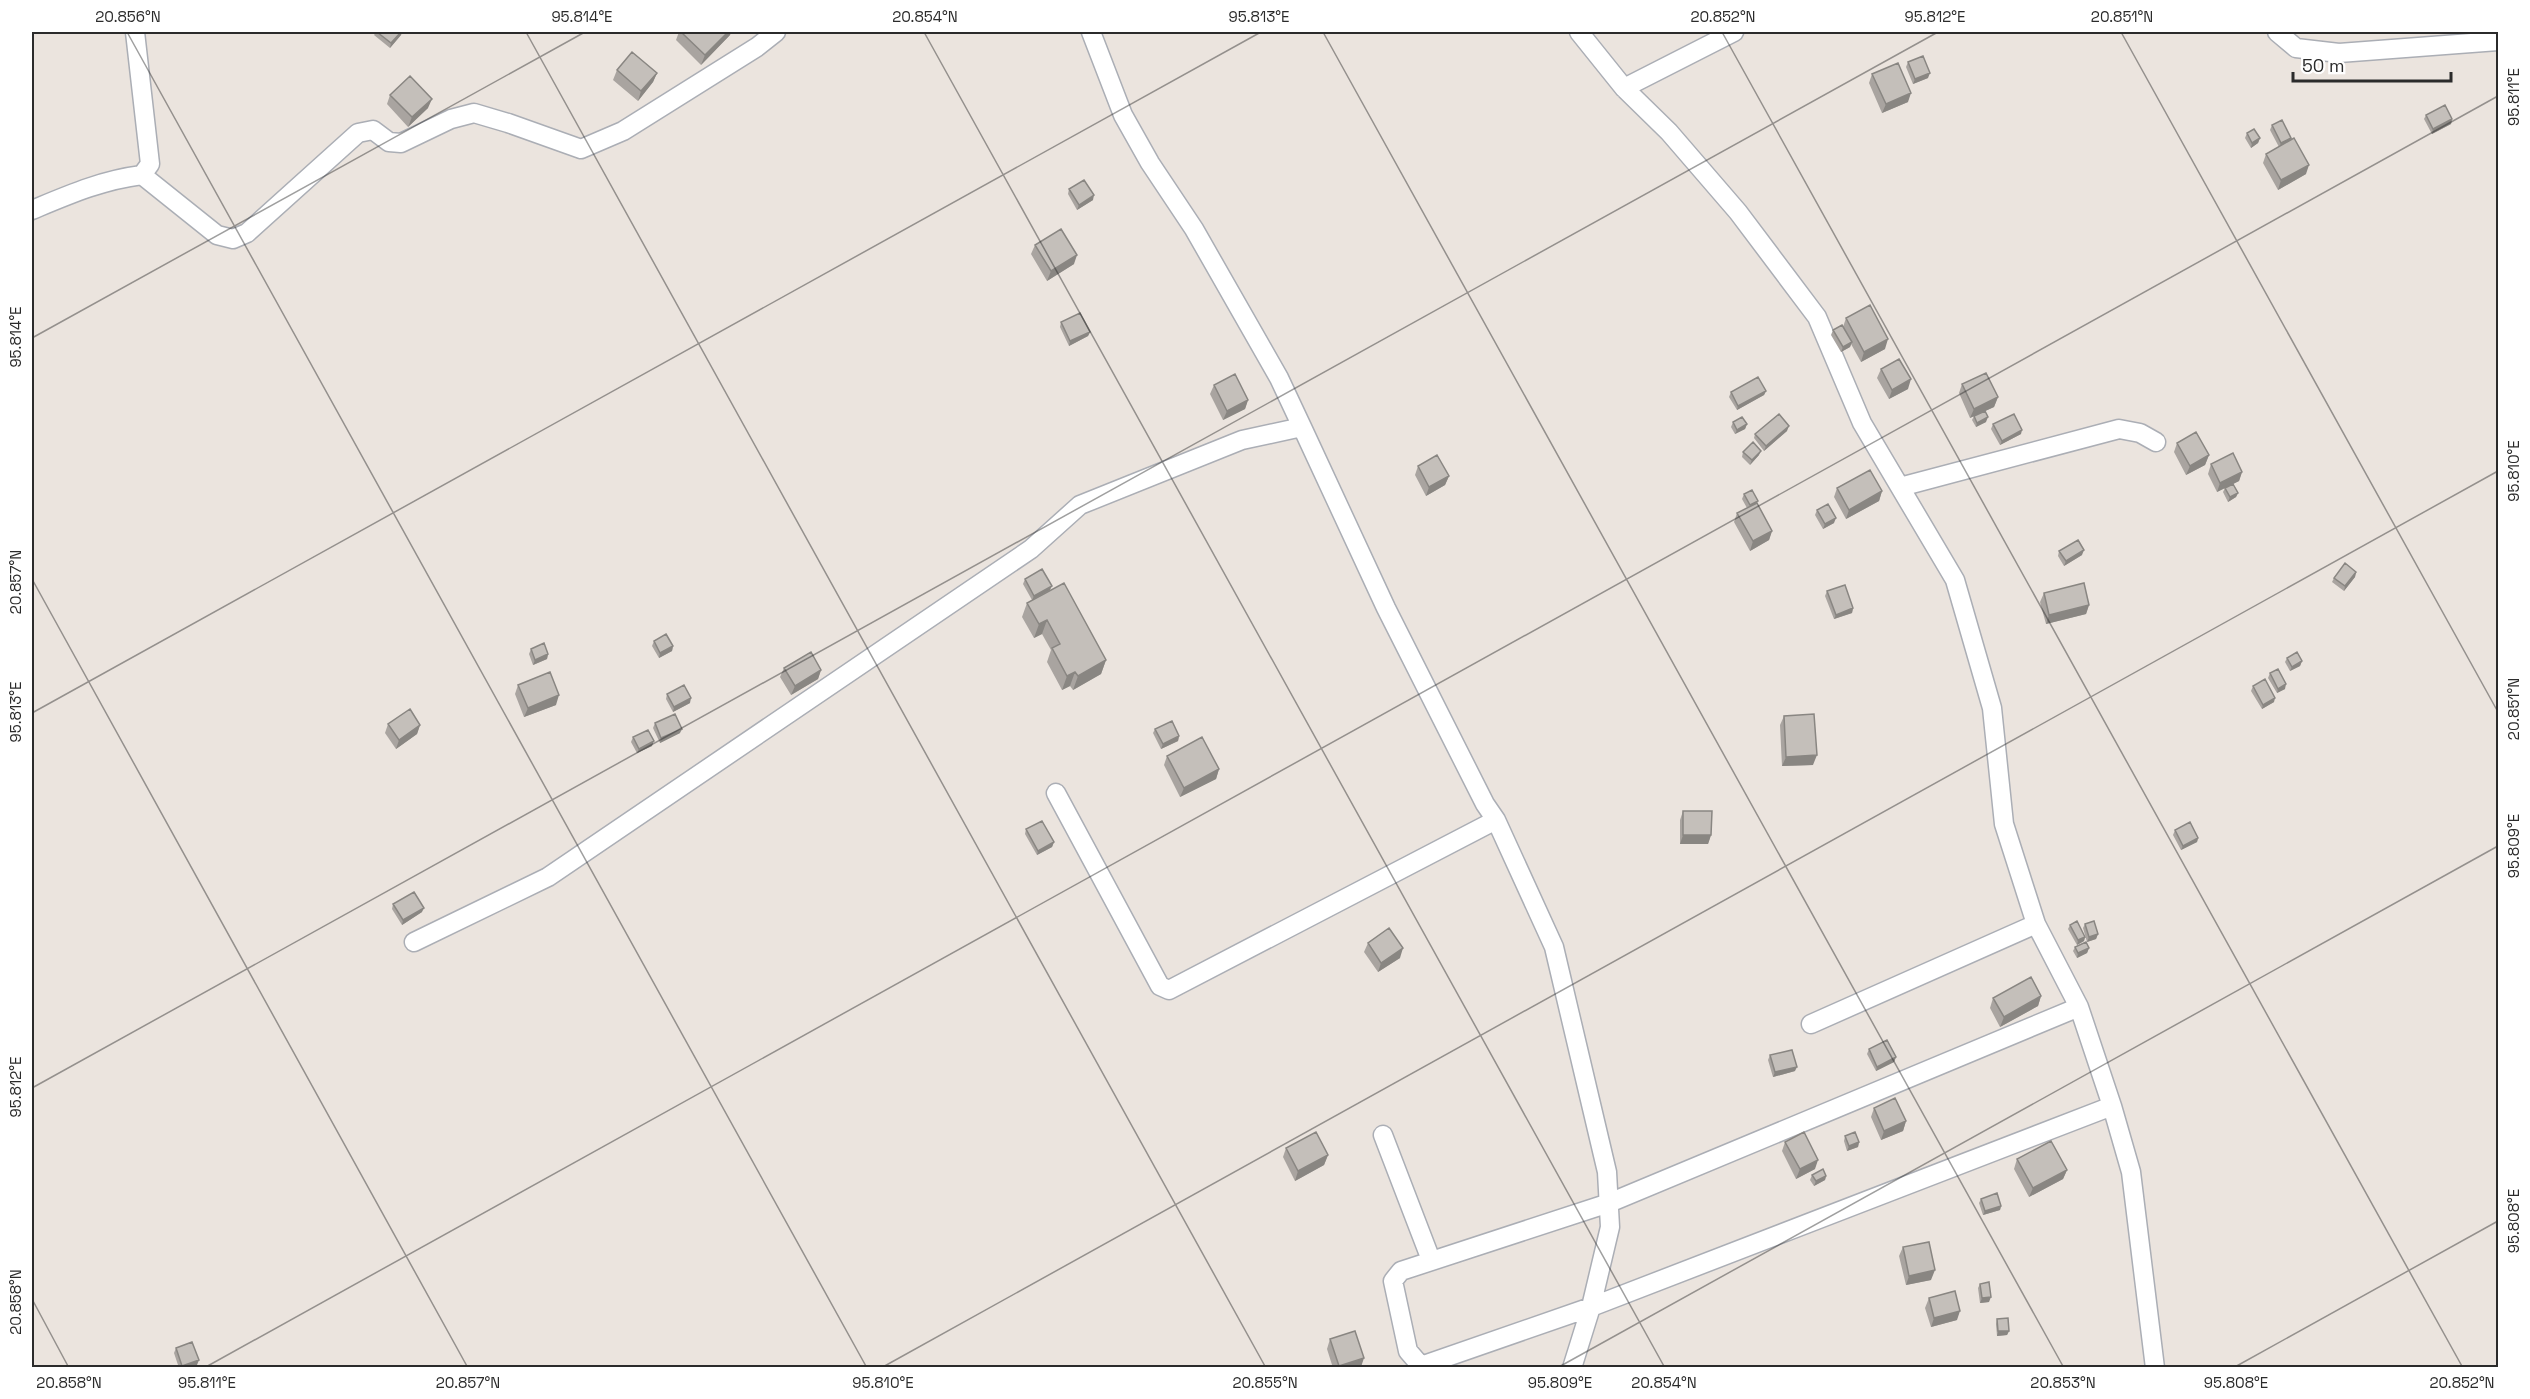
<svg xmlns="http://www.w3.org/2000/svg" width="2530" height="1399" font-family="'Space Grotesk',sans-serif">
<rect width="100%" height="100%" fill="#ebe4de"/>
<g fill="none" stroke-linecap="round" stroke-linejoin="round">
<g stroke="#abaeb5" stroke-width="21">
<path id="minor" d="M1579,32l45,56 45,44 69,80 79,105 45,106 93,157 37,128 12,116 32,100 43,83 33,99 19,66 24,196
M2277,32l19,16 43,5 159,-12
M1624,88l110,-56
M142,175l75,60 16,4 14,-6 111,-100 15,-3 16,12 12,1 50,-24 23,-6 34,10 73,26 42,-18 134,-84 19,-15
M32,210c36,-15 70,-30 110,-35l8,-11 -15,-132
M1302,427l84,181 99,196 11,16 58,127 53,225 3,55 -19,80 -19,61
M1900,487l219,-58 21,4 16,9
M1056,793l104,193 9,4 327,-170
M414,942l134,-65 483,-328 49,-44 162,-65 60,-13 -23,-49 -85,-149 -44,-66 -27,-48 -32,-83
M2079,1007l-470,196 -208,68 -8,10 15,70 13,15 170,-59 521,-201
M1811,1024l225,-100
M1383,1135l48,125"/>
</g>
<use href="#minor" stroke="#fff" stroke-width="18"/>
</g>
<path fill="#a9a4a0" d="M376,32h26l-1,3 -11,13 -16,-13z
M679,32h52l-1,3 -29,30 -25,-25z
M1908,62l20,16 -15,6 -7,-17z
M617,70l40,3 -4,9 -15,19 -25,-21z
M1872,74l36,28 -26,11 -13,-30z
M390,95l38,13 -20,19 -21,-23z
M2426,115l26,4 -1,5 -19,10 -8,-15z
M2272,125l18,15 16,34 -28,16 -15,-27 3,-9 13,-7 -9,-17z
M2247,133l13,5 -2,5 -7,5 -6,-10z
M1069,189l24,11 -16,10 -9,-16z
M1035,245l39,19 -27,17 -16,-27z
M1846,318l39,31 -24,13 -10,-18 -1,3 -9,5 -10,-17 2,-5 10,-3z
M1061,322l29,10 -2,4 -19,10 -9,-19z
M1881,369l27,20 -19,10 -12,-21z
M1962,384l36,13 -4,10 -9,4 1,11 -10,5 -4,-7 2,-4 -4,2 -11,-25z
M1214,385l34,15 -3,9 -22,11 -13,-26z
M1766,391l-2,4 -27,15 -8,-13 2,-5z
M1733,422l14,2 -2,5 -10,5 -4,-7z
M1993,424l28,10 -21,11 -9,-16z
M1787,431l-23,20 -10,-13 1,-4z
M2177,443l32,12 -4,10 -19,10 -12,-23z
M1743,452l16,3 -9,10 -8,-8z
M2211,464l31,8 -3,9 -6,3 5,9 -2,4 -8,5 -5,-10 2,-4 -8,4 -9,-18z
M1418,466l31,10 -4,9 -19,11 -11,-21z
M1837,488l45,3 -3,10 -33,18 -12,-22z
M1744,494l14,7 -1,2 15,28 -3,9 -19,11 -16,-29 3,-9 10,-5 -5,-9z
M1817,510l17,13 -11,6 -8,-14z
M2059,551l23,4 -18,11 -6,-10z
M2356,572l-1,5 -11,14 -12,-9 2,-4z
M1025,579l25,11 56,70 -5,14 -28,16 -3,-4 -8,4 -15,-28 4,-12 -9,-16 -8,4 -12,-21 5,-14 5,-3 -9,-16z
M1827,591l26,17 -1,5 -18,6 -9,-23z
M2044,593l45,12 -3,9 -40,10 -6,-22z
M654,641l19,5 -1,5 -13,7 -7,-12z
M531,649l17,5 -1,5 -14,6 -4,-11z
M2287,658l15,3 -2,5 -10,5 -5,-9z
M784,668l37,2 -3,9 -27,16 -11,-18z
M2270,673l15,16 -8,4 -9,-15z
M518,685l38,20 -32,12 -9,-23z
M2253,686l21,16 -12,7 -11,-18z
M667,694l23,9 -17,9 -7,-13z
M1784,716l29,49 -31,1 -2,-41z
M655,723l25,10 -20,10 -7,-15z
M388,724l32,1 -3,9 -21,15 -11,-16z
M1155,729l24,7 -1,5 -17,8 -8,-16z
M633,737l19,9 -15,7 -6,-11z
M1167,756l52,13 -3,10 -36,18 -16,-32z
M1683,811l28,24 -3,9h-28v-24z
M1026,829l28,13 -2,5 -15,8 -12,-21z
M2175,830l23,8 -1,4 -16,8 -8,-15z
M393,904l29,8 -20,13 -10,-16z
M2085,924l13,10 -2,5 -9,3 -4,-14z
M2070,925l15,12 -1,4 -7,4 -9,-16z
M1368,943l32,15 -22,14 -14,-20z
M2075,947l14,1 -2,5 -10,5 -4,-7z
M2041,996l-3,10 -38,21 -10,-19 3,-10z
M1869,1049l27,8 -2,5 -18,9 -9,-17z
M1770,1055l25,16 -22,6 -5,-17z
M1874,1108l32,13 -3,10 -22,9 -10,-23z
M1845,1136l14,6 -1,5 -11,4 -3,-10z
M1785,1142l30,27 -19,10 -14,-28z
M1286,1148l42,7 -4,10 -29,16 -12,-24z
M2017,1159l50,11 -4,9 -34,18 -15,-28z
M1812,1175l14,1 -1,4 -11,6 -4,-6z
M1981,1199l20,7 -1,4 -17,5 -4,-12z
M1903,1247l28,33 -25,5 -7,-29z
M1980,1284l9,18 -9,1 -2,-15z
M1929,1298l28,22 -26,7 -6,-19z
M1997,1319l12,12 -2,4 -10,1 -1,-12z
M1330,1339l31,28 -28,1 -6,-19z
M176,1348l21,17 -7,3h-11l-5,-15z"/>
<path fill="#898682" d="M401,32h1l-1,3 -11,13 1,-5z
M728,32h3l-1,3 -29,30 4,-10z
M657,73l-4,9 -15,19 3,-10z
M1930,73l-2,5 -15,6 2,-5z
M1911,93l-3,9 -26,11 4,-9z
M432,99l-4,9 -20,19 4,-10z
M2452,119l-1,5 -19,10 1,-5z
M2260,138l-2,5 -7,5 1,-5z
M2291,138l-1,4 -11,6 2,-5z
M2309,165l-3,9 -28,16 3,-10z
M1094,195l-1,5 -16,10 2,-5z
M1077,255l-3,9 -27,17 4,-10z
M1090,332l-2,4 -19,10 1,-5z
M1888,339l-3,10 -24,13 3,-10z
M1852,342l-2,5 -9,5 2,-5z
M1911,379l-3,10 -19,10 3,-9z
M1766,391l-2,4 -27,15 1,-4z
M1998,397l-4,10 -24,11 4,-9z
M1248,400l-3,9 -22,11 4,-9z
M1988,417l-2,5 -10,5 1,-4z
M1747,424l-2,5 -10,5 2,-4z
M1789,426l-2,5 -23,20 2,-5z
M2022,430l-1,4 -21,11 2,-4z
M1761,451l-2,4 -9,10 2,-5z
M2209,455l-4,10 -19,10 4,-9z
M2242,472l-3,9 -22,11 3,-9z
M1449,476l-4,9 -19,11 3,-9z
M1882,491l-3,10 -33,18 3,-9z
M2238,493l-2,4 -8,5 2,-5z
M1836,518l-2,5 -11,6 2,-5z
M1772,531l-3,9 -19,11 3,-10z
M2084,550l-2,5 -18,11 2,-5z
M2356,572l-1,5 -11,14 1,-5z
M1052,586l-2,4 -18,10 2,-4z
M2089,605l-3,9 -40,10 3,-9z
M1853,608l-1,5 -18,6 2,-4z
M1047,620l-5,14 -8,4 5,-14z
M673,646l-1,5 -13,7 1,-5z
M548,654l-1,5 -14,6 2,-5z
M1106,660l-5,14 -28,16 5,-14z
M2302,661l-2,5 -10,5 2,-4z
M821,670l-3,9 -27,16 4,-9z
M1075,672l-5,14 -8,4 5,-14z
M2286,684l-1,5 -8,4 1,-4z
M559,695l-3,10 -32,12 4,-9z
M691,698l-1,5 -17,9 1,-5z
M2275,698l-1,4 -12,7 1,-4z
M420,725l-3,9 -21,15 3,-9z
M682,729l-2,4 -20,10 1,-5z
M1179,736l-1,5 -17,8 2,-5z
M654,741l-2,5 -15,7 2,-4z
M1817,755l-4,10 -31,1 4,-9z
M1219,769l-3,10 -36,18 4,-9z
M1683,835h28l-3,9h-28z
M2198,838l-1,4 -16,8 2,-4z
M1054,842l-2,5 -15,8 1,-4z
M424,908l-2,4 -20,13 1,-5z
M2098,934l-2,5 -9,3 2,-5z
M2085,937l-1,4 -7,4 1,-5z
M1403,948l-3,10 -22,14 3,-9z
M2089,948l-2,5 -10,5 1,-5z
M2041,996l-3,10 -38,21 4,-10z
M1896,1057l-2,5 -18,9 1,-4z
M1797,1067l-2,4 -22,6 2,-5z
M1906,1121l-3,10 -22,9 3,-9z
M1859,1142l-1,5 -11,4 2,-5z
M1328,1155l-4,10 -29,16 3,-10z
M1818,1160l-3,9 -19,10 4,-10z
M2067,1170l-4,9 -34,18 4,-9z
M1826,1176l-1,4 -11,6 2,-5z
M2001,1206l-1,4 -17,5 2,-4z
M1935,1270l-4,10 -25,5 3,-9z
M1991,1297l-2,5 -9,1 2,-5z
M1960,1311l-3,9 -26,7 3,-9z
M1998,1331h11l-2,4 -10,1z
M1364,1358l-3,9 -22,1v-2z
M199,1360l-2,5 -7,3h-8v-2z"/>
<path fill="#c4bfba" stroke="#898682" stroke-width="1.5" d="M377,32h24l-10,11z
M681,32h47l-23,23z
M632,52l25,21 -16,18 -24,-21z
M1923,56l7,17 -15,6 -7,-17z
M1898,63l13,30 -25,11 -14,-30z
M410,76l22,23 -20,18 -22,-22z
M2445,105l7,14 -19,10 -7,-14z
M2282,120l9,18 -10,5 -9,-18z
M2254,129l6,9 -8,5 -5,-10z
M2294,138l15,27 -28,15 -15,-26z
M1084,180l10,15 -15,10 -10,-16z
M1061,229l16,26 -26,16 -16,-26z
M1870,305l18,34 -24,13 -18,-34z
M1080,313l10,19 -20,9 -9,-19z
M1842,325l10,17 -9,5 -10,-17z
M1899,359l12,20 -19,11 -11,-21z
M1986,373l12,24 -24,12 -12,-25z
M1235,374l13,26 -21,11 -13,-26z
M1758,377l8,14 -28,15 -7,-14z
M1985,411l3,6 -11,6 -3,-7z
M1779,414l10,12 -23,20 -11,-12z
M2014,414l8,16 -20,11 -9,-17z
M1742,417l5,7 -10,6 -4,-8z
M2196,432l13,23 -19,11 -13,-23z
M1753,442l8,9 -9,9 -9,-8z
M2233,453l9,19 -22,11 -9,-19z
M1437,455l12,21 -20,11 -11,-21z
M1870,470l12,21 -33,19 -12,-22z
M2233,484l5,9 -8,4 -5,-9z
M1752,490l6,11 -8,4 -6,-11z
M1757,503l15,28 -19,10 -16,-28z
M1828,504l8,14 -11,6 -8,-14z
M2078,540l6,10 -18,11 -7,-10z
M2345,563l11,9 -11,14 -11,-8z
M1042,569l10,17 -18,10 -9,-17z
M1064,583l42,77 -28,16 -3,-4 -8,4 -15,-28 8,-4 -13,-24 -8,4 -12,-21z
M2084,583l5,22 -40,10 -5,-22z
M1845,585l8,23 -17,7 -9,-24z
M666,634l7,12 -13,7 -6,-12z
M544,643l4,11 -13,6 -4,-11z
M811,652l10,18 -26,16 -11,-18z
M2297,652l5,9 -10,6 -5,-9z
M2278,669l8,15 -8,5 -8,-16z
M550,672l9,23 -31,13 -10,-23z
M2265,679l10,19 -12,7 -10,-19z
M684,685l7,13 -17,9 -7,-13z
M410,709l10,16 -21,15 -11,-16z
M675,714l7,15 -21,9 -6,-15z
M1814,714l3,41 -31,2 -2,-41z
M1172,721l7,15 -16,8 -8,-15z
M648,730l6,11 -15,8 -6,-12z
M1202,737l17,32 -35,19 -17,-32z
M1683,811h29l-1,24h-28z
M1042,821l12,21 -16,9 -12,-22z
M2190,822l8,16 -15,8 -8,-16z
M414,892l10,16 -21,12 -10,-16z
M2077,921l8,16 -7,3 -8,-15z
M2094,921l4,13 -9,3 -4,-13z
M1389,928l14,20 -22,15 -13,-20z
M2086,942l3,6 -11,5 -3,-6z
M2031,977l10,19 -37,21 -11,-19z
M1887,1040l9,17 -19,10 -8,-18z
M1792,1050l5,17 -22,5 -5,-17z
M1895,1098l11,23 -22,10 -10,-23z
M1316,1132l12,23 -30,16 -12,-23z
M1804,1132l14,28 -18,9 -15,-27z
M1855,1132l4,10 -10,4 -4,-10z
M2051,1141l16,29 -34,18 -16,-29z
M1823,1169l3,7 -10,5 -4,-6z
M1997,1193l4,13 -16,5 -4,-12z
M1929,1242l6,28 -26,6 -6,-29z
M1989,1282l2,15 -9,1 -2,-14z
M1955,1291l5,20 -26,7 -5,-20z
M2008,1318l1,13h-11l-1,-12z
M1355,1331l9,27 -25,8 -9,-27z
M192,1342l7,18 -17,6 -6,-18z"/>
<path fill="none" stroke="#2b2b2b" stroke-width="1.5" stroke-opacity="0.45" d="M127,32l740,1336M526,32l740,1336M924,32l741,1336M1323,32l741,1336M1722,32l741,1336M2121,32l377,680M32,338l553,-306M32,579l436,789M32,713l1229,-681M32,1088l1906,-1056M32,1299l37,69M204,1368l2294,-1272M881,1368l1617,-897M1557,1368l941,-522M2233,1368l265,-147"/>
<rect width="2530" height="1399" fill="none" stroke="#ffffff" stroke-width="66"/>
<path d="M2293 72v9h158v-9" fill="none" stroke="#2b2b2b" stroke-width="3"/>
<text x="2302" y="72" font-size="18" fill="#2b2b2b" stroke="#ffffff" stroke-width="4.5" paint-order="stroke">50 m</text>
<rect x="33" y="33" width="2464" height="1333" fill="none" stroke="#2b2b2b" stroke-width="2"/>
<g font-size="15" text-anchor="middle" fill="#2b2b2b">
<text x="128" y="22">20.856°N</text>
<text x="582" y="22">95.814°E</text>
<text x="925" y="22">20.854°N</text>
<text x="1259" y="22">95.813°E</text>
<text x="1723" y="22">20.852°N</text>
<text x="1935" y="22">95.812°E</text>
<text x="2122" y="22">20.851°N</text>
<text transform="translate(2514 97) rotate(-90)" y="5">95.811°E</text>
<text transform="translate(16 337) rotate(-90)" y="5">95.814°E</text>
<text transform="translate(2514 471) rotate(-90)" y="5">95.810°E</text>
<text transform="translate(16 582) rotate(-90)" y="5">20.857°N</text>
<text transform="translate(2514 709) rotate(-90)" y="5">20.851°N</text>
<text transform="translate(16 712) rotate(-90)" y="5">95.813°E</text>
<text transform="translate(2514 846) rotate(-90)" y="5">95.809°E</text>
<text transform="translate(16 1087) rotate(-90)" y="5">95.812°E</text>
<text transform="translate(2514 1221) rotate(-90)" y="5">95.808°E</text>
<text transform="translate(16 1302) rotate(-90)" y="5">20.858°N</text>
<text x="69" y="1388">20.858°N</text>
<text x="207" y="1388">95.811°E</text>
<text x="468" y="1388">20.857°N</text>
<text x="883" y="1388">95.810°E</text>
<text x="1265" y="1388">20.855°N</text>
<text x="1560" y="1388">95.809°E</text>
<text x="1664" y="1388">20.854°N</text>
<text x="2063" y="1388">20.853°N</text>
<text x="2236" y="1388">95.808°E</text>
<text x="2462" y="1388">20.852°N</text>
</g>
</svg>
